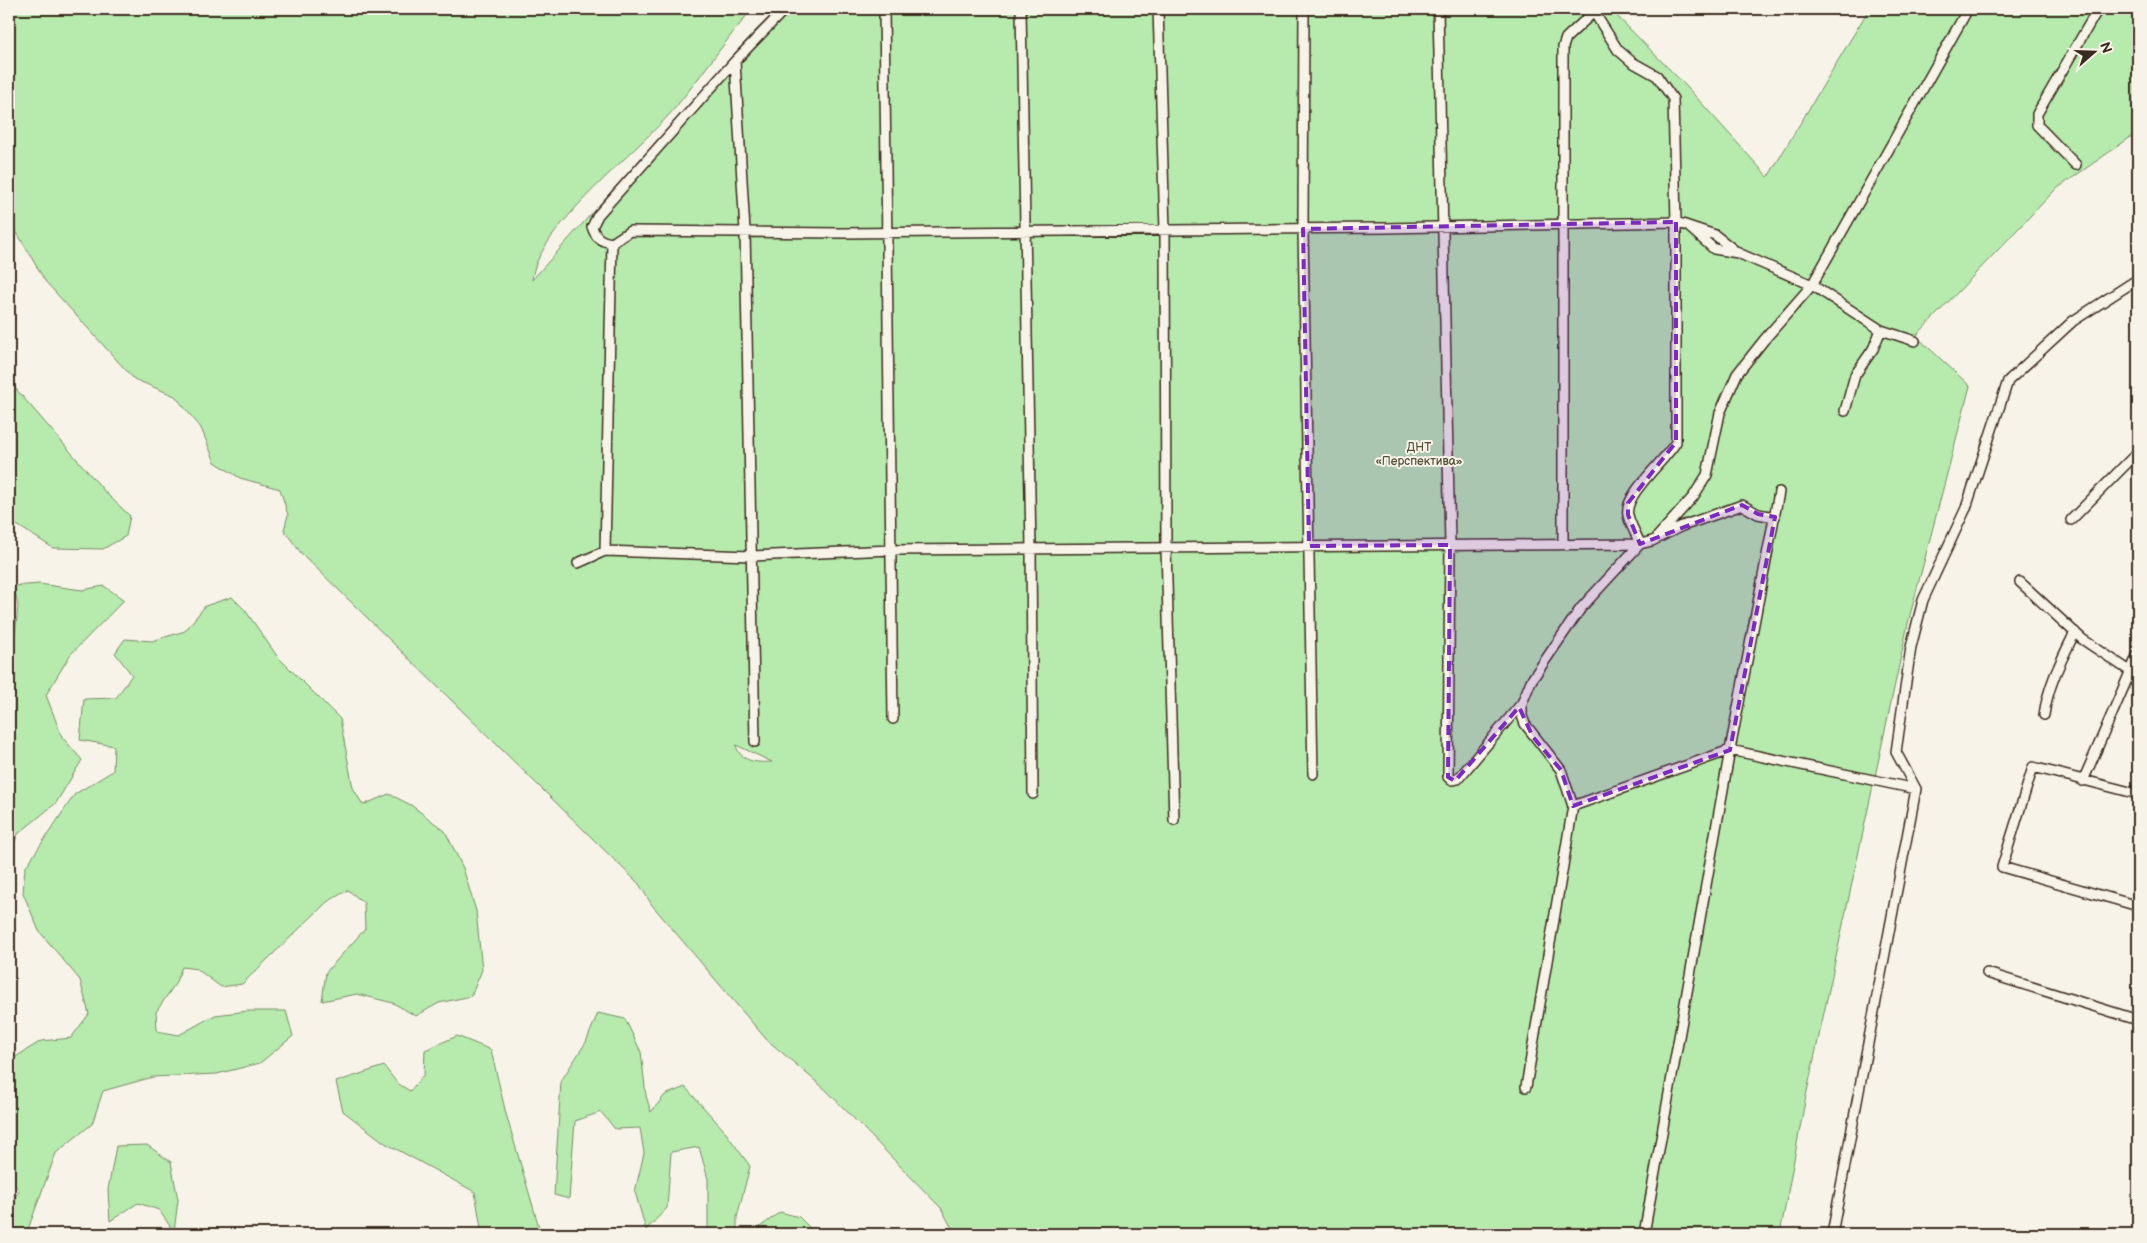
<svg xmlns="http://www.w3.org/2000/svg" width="2147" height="1243" font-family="'Balsamiq Sans',sans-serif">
<rect width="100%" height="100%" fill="#f7f3e8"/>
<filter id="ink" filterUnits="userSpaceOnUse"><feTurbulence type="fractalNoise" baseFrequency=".02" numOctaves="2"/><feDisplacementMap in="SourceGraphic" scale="10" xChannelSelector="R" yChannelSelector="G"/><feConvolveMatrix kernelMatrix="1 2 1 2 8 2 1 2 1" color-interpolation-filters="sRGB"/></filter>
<g filter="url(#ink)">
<path fill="#b6ebad" stroke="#788a66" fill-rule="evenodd" d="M9,9h743c-27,32 -50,66 -77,99 -34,41 -139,121 -143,172l223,-249 23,-22h834l-1,1 76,77 81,90 101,-168h269v123l-83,58 -139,146 54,50 -61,233 -103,477 -26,138h-825l-14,-26 -115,-118 -60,-51 -114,-134 -13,-21 -338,-331 -17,-23 4,-15 -8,-26 -40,-11 -25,-16 -14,-34 -26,-32 -41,-17 -89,-98 -36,-62zM736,745l36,17c-15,1 -32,0 -36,-17z
M9,381l98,113 23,22 -4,20 -23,13 -50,-1 -44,-28z
M39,584l43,6 22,-4 20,14 -54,55 -24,40 16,42 20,23 -26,43 -38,31 -9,21v-218l6,-3 3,-27 -4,-21z
M232,597l13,13 32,46 63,63 13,69 10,17 26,-11 22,11 34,26 18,37 13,43 6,59 -11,26 -32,7 -23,13 -23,-13 -36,-9 -35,7 4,-29 39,-43 -1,-26 -16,-13 -21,12 -85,82 -21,3 -24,-18 -15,-2 -7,17 -19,28 1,19 22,4 36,-20 33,-4h38l7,25 -33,27 -43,11 -64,3 -50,14 -11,33 -36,29 -29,79 -18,2v-24l10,-20 -10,-12v-117l32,-20 30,-3 18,-24 -9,-34 -41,-49 -16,-38 2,-25 50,-74 38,-23 1,-25 -34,-6 4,-41 32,-1 16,-23 -17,-22 10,-14 27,2 33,-10 20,-25z
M598,1013l27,6 16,33 5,44 5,16 14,-17 20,-8 38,42 27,37 -13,51v17h-29v-55l-9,-32 -28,5 -4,56 -21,22 -11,-38 9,-39 -4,-25 -25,1 -14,-17 -26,9 -6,78 -15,-4 7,-114 25,-39z
M457,1036l34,14 15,64 35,120h-59l-7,-42 -90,-49 -42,-32 -7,-29 48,-16 13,17 13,8 14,-17 1,-24z
M147,1145l24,17 7,38 -4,32 -15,-22 -21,-7 -28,18 -2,-31 8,-44z
M780,1212l19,5 17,17h-55l-1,-7z"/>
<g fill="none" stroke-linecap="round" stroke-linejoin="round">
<g stroke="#3b2a1e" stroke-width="12">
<path id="street" d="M884,9l9,710
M1021,9l10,540 2,245
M1158,9l7,221 1,318 8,272
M1304,9l-1,220 10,545
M1438,9l12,536 -2,232 3,3 7,-1 64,-76
M735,61l10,170 10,511
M2076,165l-39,-40v-11l61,-105
M1689,227l25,22 24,4 74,32 69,45 34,11
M612,243c-12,-2 -16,-5 -20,-16l6,-12 137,-154 50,-52
M1845,411l10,-36 18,-26 8,-19
M2071,520l67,-68
M1658,536l35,-39 14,-22 13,-62 17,-39 27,-34 48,-55 156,-276
M1563,544v-497l3,-9 31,-29
M605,551l7,-308 18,-12 213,2 542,-5 291,-6 39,13 23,18
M578,563l27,-12 146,5 140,-6 749,-6 12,-3 30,-15 60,-21 16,9 17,3
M2020,582l62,57 48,32 8,2
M2044,715c4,-30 18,-56 31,-83
M2083,781l55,-127
M2138,794l-105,-27 -31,100 136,39
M1573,806l157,-56 186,39
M1987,973l151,47
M1526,1087l47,-281 -12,-36 -36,-46 -3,-8v-13l9,-22 50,-73 59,-64c-3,-9 -10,-19 -12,-29 -5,-20 38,-55 48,-73v-220l-3,-123 -16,-23 -25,-14 -14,-12 -26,-41
M1644,1234l86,-484 49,-258
M1832,1234l84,-445 -20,-37 15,-105 12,-47 43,-92 42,-127 65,-60 65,-42"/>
</g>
<use href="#street" stroke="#f7f3e8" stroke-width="9"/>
</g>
</g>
<path fill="#7b2cbf" fill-opacity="0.2" stroke="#7b2cbf" stroke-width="4" stroke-dasharray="10 6" stroke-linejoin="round" d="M1676,222v220l-48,61v12l12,29 102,-39 16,9 17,3 -45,233 -157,56 -12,-36 -28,-33 -14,-30 -64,74 -7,-4 2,-232 -141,1 -6,-317z"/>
<g text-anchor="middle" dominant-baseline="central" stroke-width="4" stroke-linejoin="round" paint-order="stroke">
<g font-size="12" fill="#54513b" stroke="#f7f3e8">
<text x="1419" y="447">ДНТ<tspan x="1419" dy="14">«Перспектива»</tspan></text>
</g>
</g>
<rect width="2147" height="1243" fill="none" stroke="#f7f3e8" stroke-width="30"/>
<rect x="15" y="15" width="2117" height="1213" fill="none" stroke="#3b2a1e" stroke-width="2" filter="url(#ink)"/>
<g transform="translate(2094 52) rotate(70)" stroke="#f7f3e8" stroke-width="4" paint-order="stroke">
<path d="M0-4L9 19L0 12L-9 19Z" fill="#3b2a1e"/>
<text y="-8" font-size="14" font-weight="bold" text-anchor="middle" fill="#3b2a1e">N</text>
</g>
</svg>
